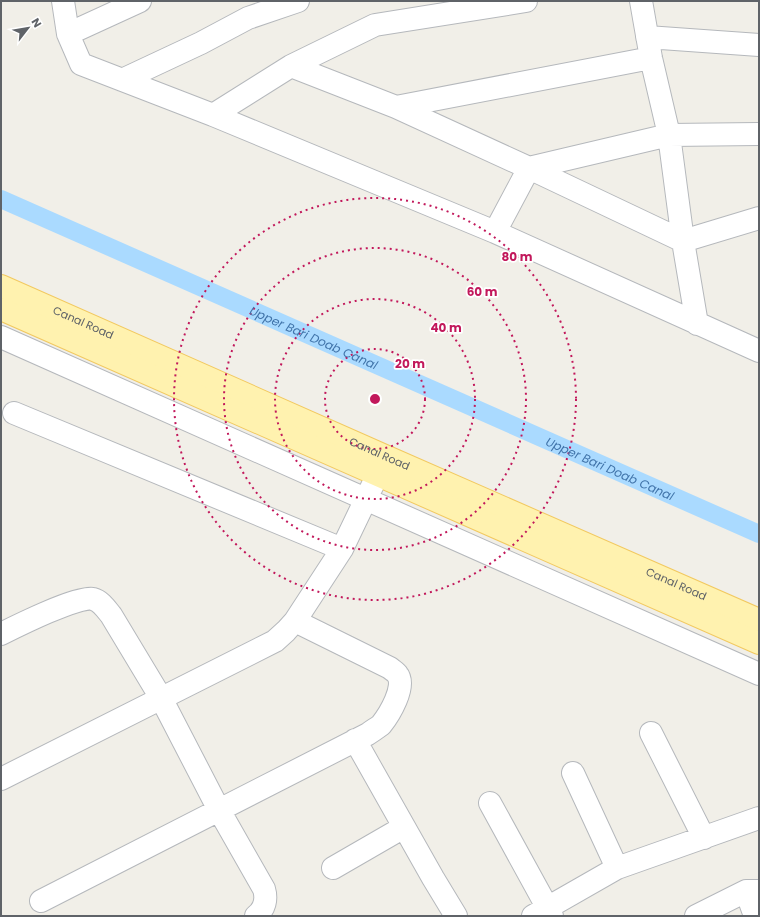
<svg xmlns="http://www.w3.org/2000/svg" width="760" height="917" font-family="Poppins,sans-serif">
<rect width="100%" height="100%" fill="#f1efe8"/>
<g fill="none" stroke-linecap="round" stroke-linejoin="round">
<path stroke="#aadaff" stroke-width="18" id="s1" d="M1,199l758,335"/>
<g stroke="#b5b8bc" stroke-width="24">
<path id="minor" d="M63,1l5,33 13,30 132,51 282,117 264,119
M641,1l10,57 18,77 14,106 14,83
M68,34l72,-33
M647,37l112,8
M291,66l105,41 133,61 140,-33 90,-1
M122,80l79,-37 47,-25 50,-17
M396,107l255,-49
M213,115l78,-49 84,-41 151,-24
M495,232l34,-64 154,73 76,-23
M1,337l758,337
M14,413l328,136
M1,634c16,-8 78,-39 92,-35 8,2 13,10 18,16l50,83 58,112 45,79c3,10 1,20 -8,27
M651,733l53,105
M355,740l78,138 23,38
M573,773l44,95
M1,779l274,-138 11,-10 9,-10 47,-72 35,-73
M490,803l62,113
M333,868l71,-41
M746,891l9,25
M41,901l327,-167c4,-3 9,-6 13,-9 8,-10 26,-39 16,-51 -1,-2 -5,-4 -7,-6l-95,-47
M533,916l84,-48 142,-50
M696,916l50,-25h13"/>
</g>
<g stroke="#f2c960" stroke-width="24">
<g id="major">
<path id="s2" d="M1,286l384,170 374,164"/>
<path d="M1,309l758,334"/>
</g>
</g>
<use href="#minor" stroke="#fff" stroke-width="22"/>
<use href="#major" stroke="#fff2af" stroke-width="22"/>
</g>
<g fill="none" stroke="#c2185b" stroke-width="2" stroke-dasharray="2 4">
<circle cx="375" cy="399" r="50"/>
<circle cx="375" cy="399" r="100"/>
<circle cx="375" cy="399" r="151"/>
<circle cx="375" cy="399" r="201"/>
</g>
<g text-anchor="middle" dominant-baseline="central" stroke-width="3.5" stroke-linejoin="round" paint-order="stroke">
<g font-size="11" fill="#5f6368" stroke="#fff">
<text stroke="none"><textPath href="#s2" startOffset="90">Canal Road</textPath></text>
<text stroke="none"><textPath href="#s2" startOffset="414">Canal Road</textPath></text>
<text stroke="none"><textPath href="#s2" startOffset="738">Canal Road</textPath></text>
</g>
<g font-size="12" font-style="italic" fill="#4174aa" stroke="#fff">
<text stroke="none"><textPath href="#s1" startOffset="342">Upper Bari Doab Canal</textPath></text>
<text stroke="none"><textPath href="#s1" startOffset="666">Upper Bari Doab Canal</textPath></text>
</g>
</g>
<circle cx="375" cy="399" r="6" fill="#c2185b" stroke="#fff" stroke-width="2"/>
<g font-size="12" text-anchor="middle" font-weight="bold" fill="#c2185b" stroke="#fff" stroke-width="3.5" stroke-linejoin="round" paint-order="stroke">
<text x="517" y="261">80 m</text>
<text x="482" y="296">60 m</text>
<text x="446" y="332">40 m</text>
<text x="410" y="368">20 m</text>
</g>
<rect width="760" height="917" fill="none" stroke="#5f6368" stroke-width="4"/>
<g transform="translate(28 28) rotate(59)" stroke="#ffffff" stroke-width="3" paint-order="stroke">
<path d="M0-3L7 15L0 10L-7 15Z" fill="#5f6368"/>
<text y="-6" font-size="11" font-weight="bold" text-anchor="middle" fill="#5f6368">N</text>
</g>
</svg>
